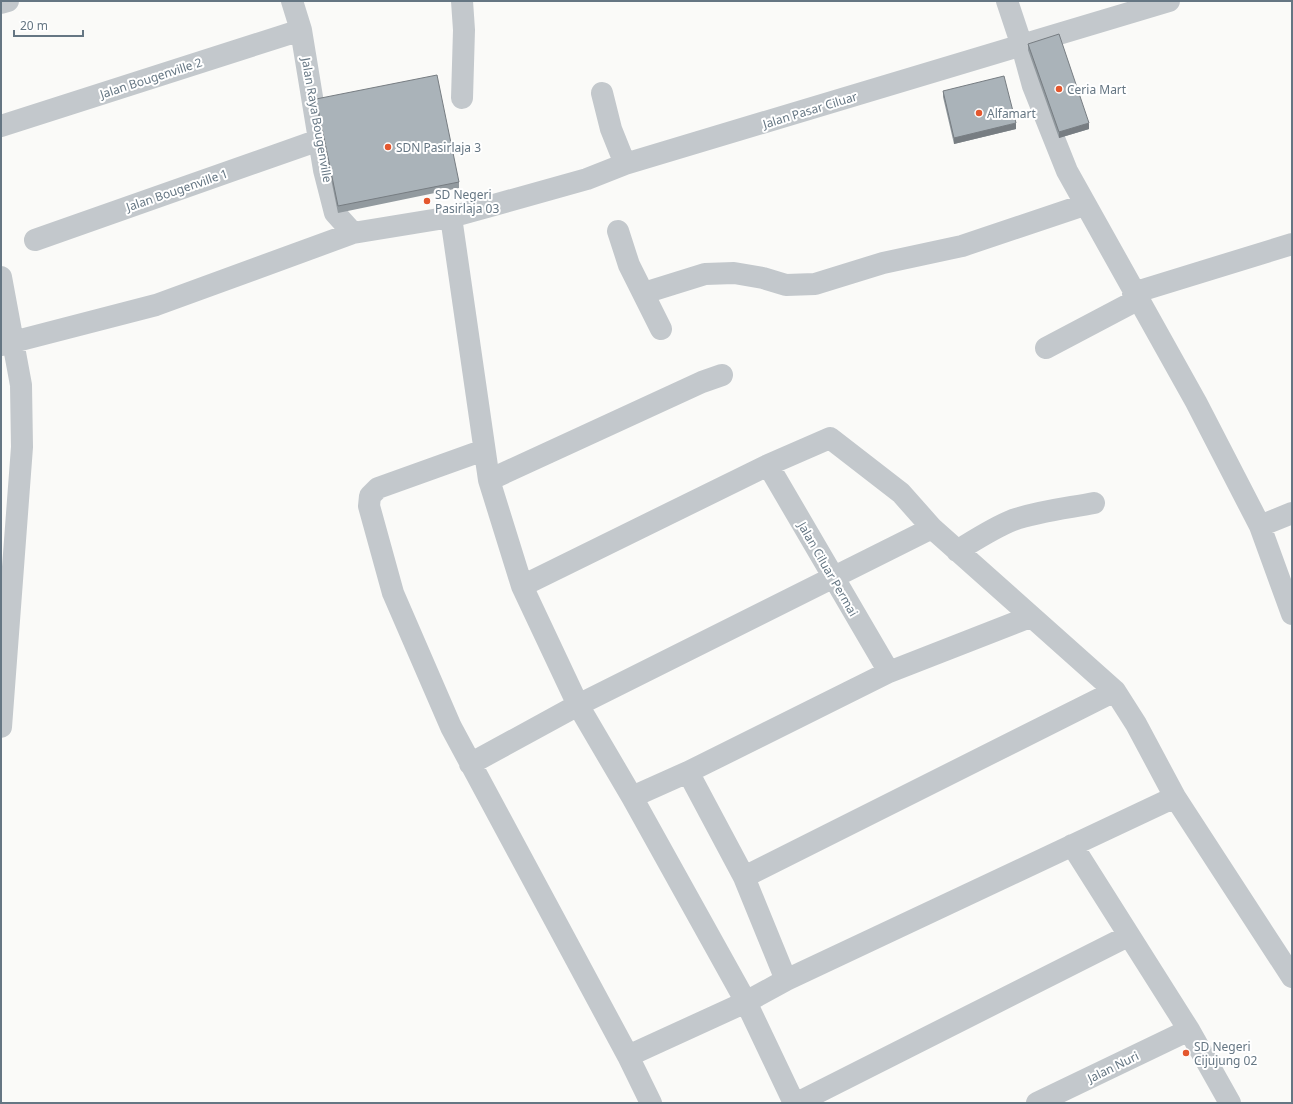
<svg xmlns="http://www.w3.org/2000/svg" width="1293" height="1104" font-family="'Noto Sans',sans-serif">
<rect width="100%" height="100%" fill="#fafaf8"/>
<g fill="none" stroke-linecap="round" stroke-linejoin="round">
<path stroke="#c3c8cc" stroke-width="22" d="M292,1l9,29 23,140 11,43 18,20
M1007,1l15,45 11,40 34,85 129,231 64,124 32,88
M1,3l7,-2
M602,93l9,36 14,35
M462,98l2,-68 -2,-29
M1,126l300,-96
M451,217l38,263 33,106 56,119 54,92 114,205 48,101
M618,231l11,34 32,64
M35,240l284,-100
M1,277l20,108 1,62 -21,280
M644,293l61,-19 29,-1 29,5 23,7 29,-1 68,-21 79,-17 122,-41
M1133,293l159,-49
M1,345l155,-40 197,-72 98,-16 136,-38 38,-15 544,-163
M1046,348l91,-48
M484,450l-106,38 -8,8 -1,10 24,87 58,134 177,329 23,47
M768,465l121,207
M489,480l213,-98 20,-7
M1260,526l32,-13
M957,551c18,-11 36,-23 56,-31 26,-9 55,-12 81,-17
M522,586l246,-121 62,-27 71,55 31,35 183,163 21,33 39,73 117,180
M470,764l108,-59 354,-177
M688,772l56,105 42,103
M632,797l56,-25 201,-100 141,-55
M1072,845l117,185 41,73
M744,877l371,-186
M628,1056l118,-54 40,-22 389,-183
M797,1103l331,-167
M1037,1103l152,-73"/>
</g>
<path fill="#929a9f" d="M1028,44l61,85 -30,9 -31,-88z
M943,91l73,38 -62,15 -11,-47z
M316,99l143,83v6l-121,25 -22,-107z"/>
<path fill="#777d82" d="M1016,123v6l-62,15v-6z
M1089,123v6l-30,9v-6z"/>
<path fill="#aab3b9" stroke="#777d82" d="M1059,34l30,89 -30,9 -31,-88z
M437,75l22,107 -121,24 -22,-107z
M1004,76l12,47 -62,15 -11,-47z"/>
<g fill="#e4572e" stroke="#fff" stroke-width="1.5">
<circle cx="1059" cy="89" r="4"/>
<circle cx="979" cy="113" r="4"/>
<circle cx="388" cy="147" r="4"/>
<circle cx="427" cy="201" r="4"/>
<circle cx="1186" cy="1053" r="4"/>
</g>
<g text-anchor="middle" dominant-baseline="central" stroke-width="4" stroke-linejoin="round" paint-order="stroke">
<g font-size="12" fill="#657683" stroke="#fff">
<text transform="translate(151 78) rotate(-18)">Jalan Bougenville 2</text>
<text transform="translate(810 110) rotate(-17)">Jalan Pasar Ciluar</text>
<text transform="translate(317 120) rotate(80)">Jalan Raya Bougenville</text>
<text transform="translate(177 190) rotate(-19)">Jalan Bougenville 1</text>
<text transform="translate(828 569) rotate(60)">Jalan Ciluar Permai</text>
<text transform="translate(1113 1067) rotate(-26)">Jalan Nuri</text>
</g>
<g font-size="12" fill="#657683" stroke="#fff" text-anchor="start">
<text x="1067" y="89">Ceria Mart</text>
<text x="987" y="113">Alfamart</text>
<text x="396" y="147">SDN Pasirlaja 3</text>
<text x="435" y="194">SD Negeri<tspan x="435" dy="14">Pasirlaja 03</tspan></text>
<text x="1194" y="1046">SD Negeri<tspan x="1194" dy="14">Cijujung 02</tspan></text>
</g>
</g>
<rect width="1293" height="1104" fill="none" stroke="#657683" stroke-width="4"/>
<path d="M14 30v6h69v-6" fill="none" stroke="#657683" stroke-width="2"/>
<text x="20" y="30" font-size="12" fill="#657683" stroke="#ffffff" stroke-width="3" paint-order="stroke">20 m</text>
</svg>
